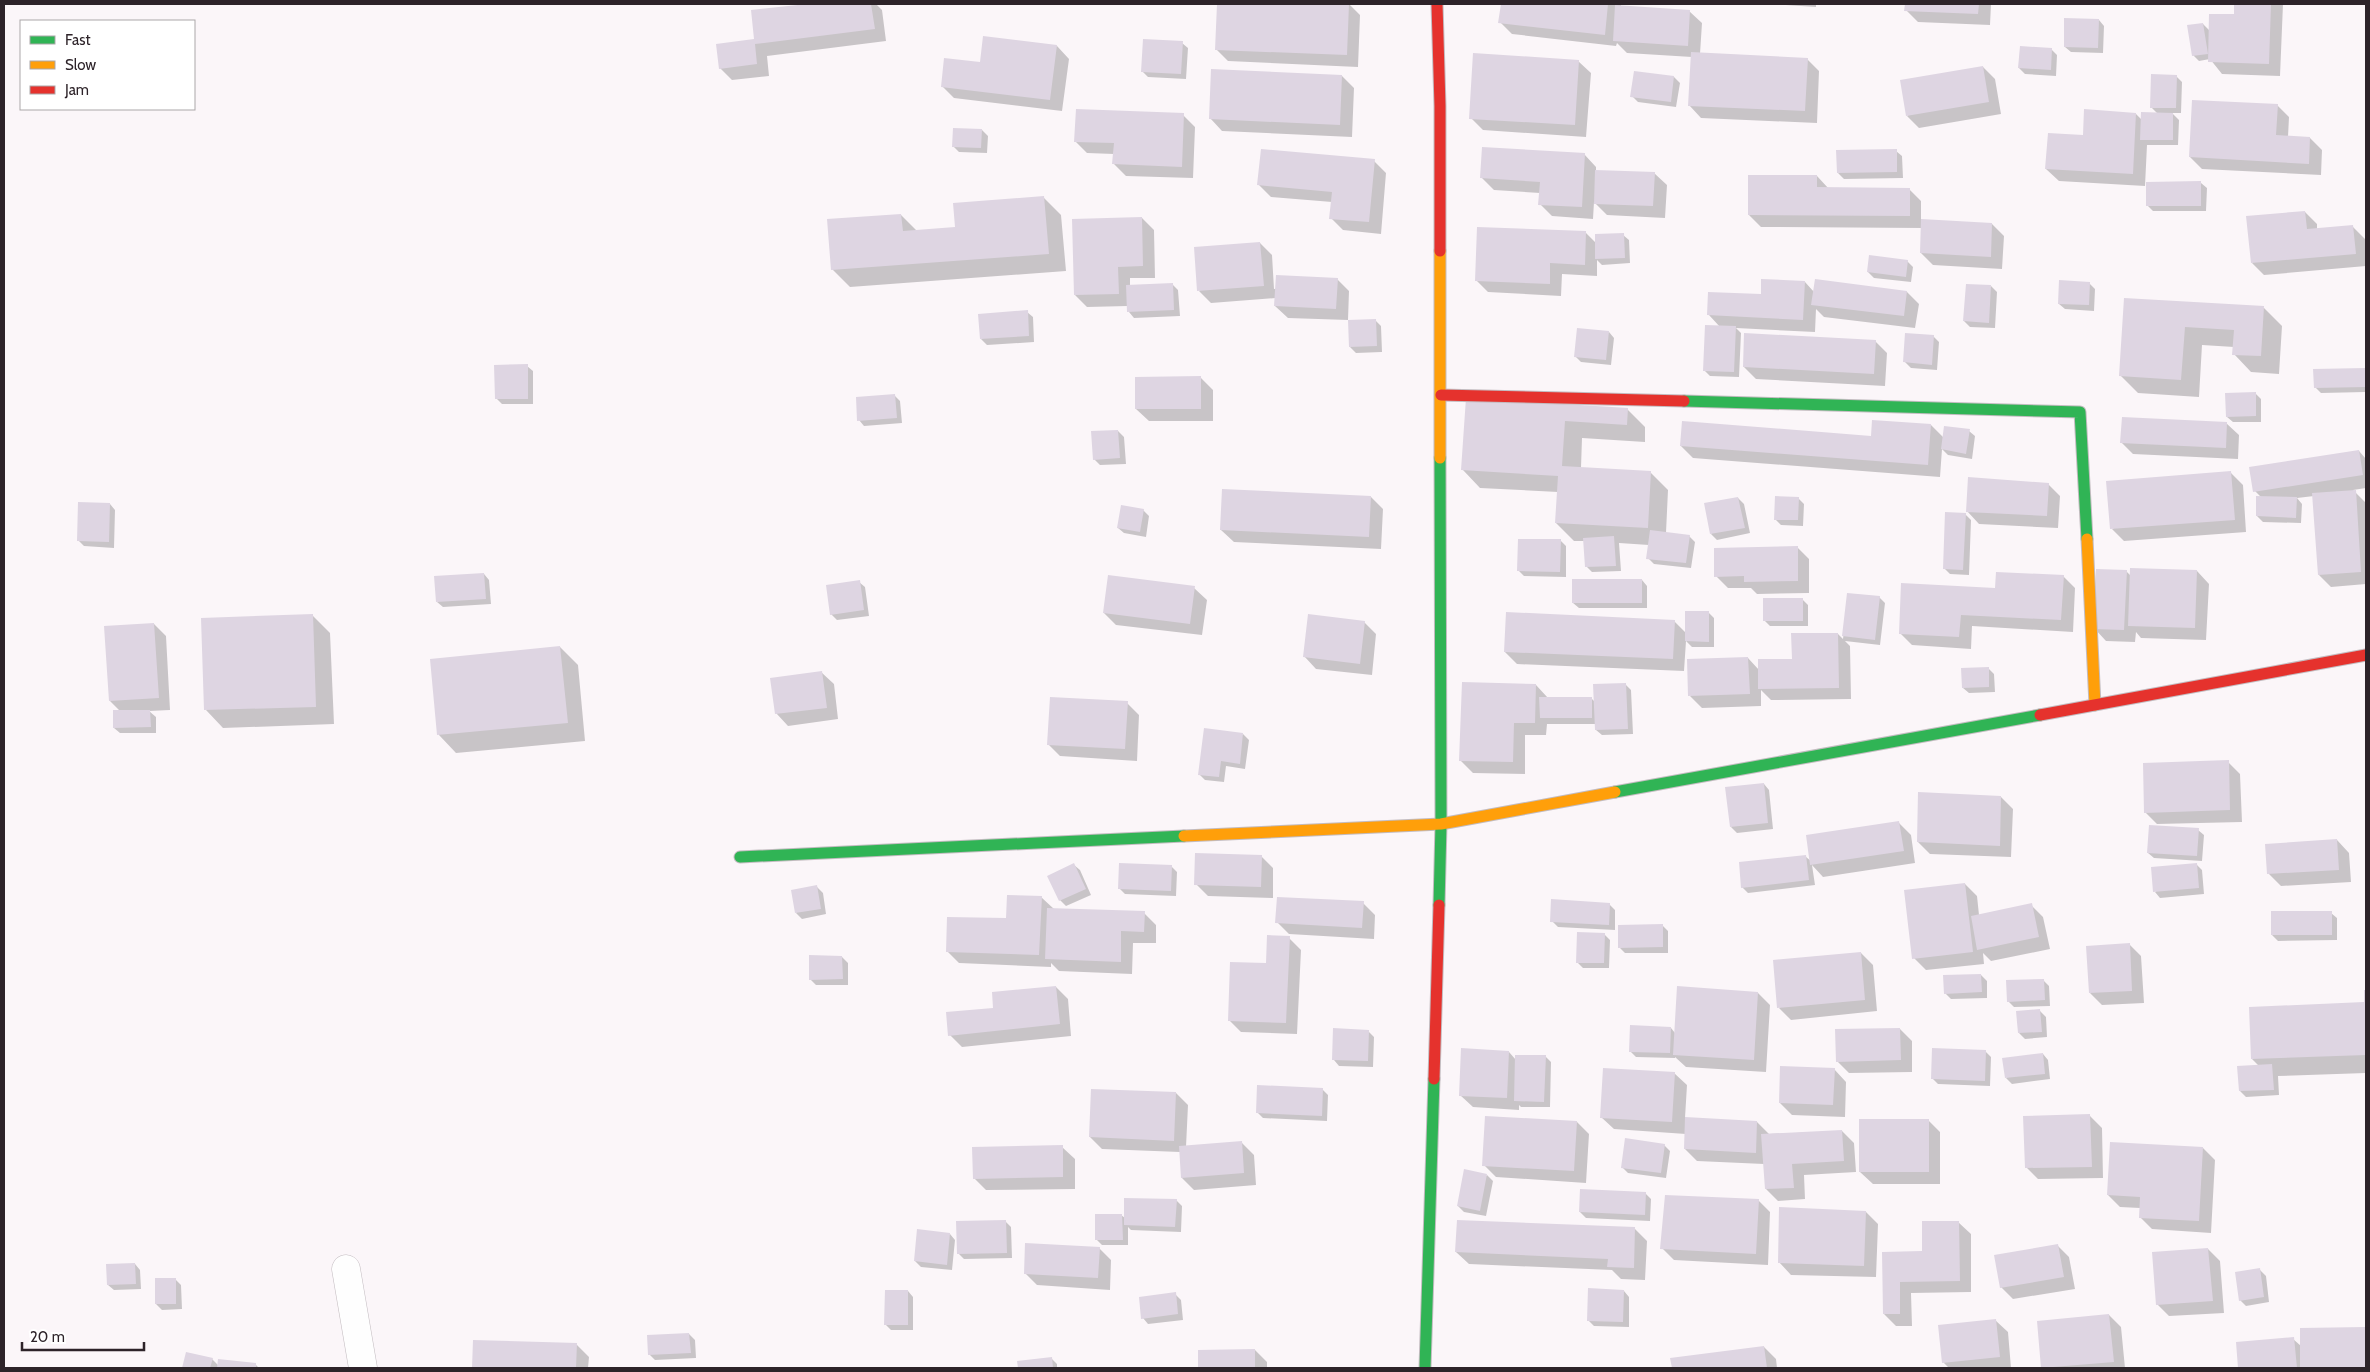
<svg xmlns="http://www.w3.org/2000/svg" width="2370" height="1372" font-family="Cabin,sans-serif">
<rect width="100%" height="100%" fill="#fbf6f9"/>
<path fill="#0003" d="M818,4h58l6,6 4,31 -119,15 2,20 -37,4 -12,-12 36,-28 -4,-29z
M1277,4h72l11,11 -2,52 -130,-6 -12,-12 61,-42z
M1502,4h119v3l68,4 13,12 -2,31 107,5 12,12 -2,52 -116,-5 -12,-13 3,-48 -65,-4 -10,-10 -1,3 -104,-12 -12,-12z
M1771,4h45v3z
M1906,4h85l-1,21 -72,-3 -12,-12z
M2236,4h47l-3,72 -58,-2 -12,-15 -11,2 -6,-6 10,-31 7,7 25,-15z
M2099,20l5,6 -1,27 -32,-1 -6,-5z
M1182,43l6,5 -2,31 -38,-2 -6,-6z
M1057,46l12,13 -7,52 -108,-13 -12,-12 39,-23z
M2051,49l6,6 -1,21 -31,-2 -6,-6z
M1578,61l13,12 -5,64 -103,-7 -12,-12z
M1983,67l12,12 6,35 -82,14 -12,-12z
M1635,73l39,4 6,6 -4,24 -38,-5 -6,-6z
M1342,76l12,12 -2,49 -130,-6 -12,-13z
M2176,76l6,6 -1,31h-9l7,7 -1,25h-31l-2,41 -86,-5 -13,-12 90,-55 6,6 16,-6 -7,-7z
M2277,105l12,12 -1,20 22,1 12,12 -1,25 -119,-6 -12,-12z
M1183,115l12,12 -2,51 -67,-2 -12,-12v-10l-27,-1 -12,-12z
M982,130l6,6 -1,17 -28,-1 -6,-6z
M1896,151l6,5 1,22 -59,1 -6,-6z
M1584,154l12,13v4l58,2 13,12 -2,33 -58,-3 -13,-13 -1,17 -41,-3 -12,-12v-11l-46,-3 -12,-12z
M1374,161l12,12 -5,61 -38,-4 -12,-12 1,-16 -61,-5 -12,-12z
M1817,176l12,13h80l12,12v19l71,4 12,12 -2,33 -69,-4 -12,-12 1,-25 -161,-1 -12,-12z
M2201,183l6,5 -1,23h-53l-6,-6z
M1044,198l17,17 5,56 -216,16 -18,-18 69,-54 16,16 39,-3z
M2305,212l12,12v6l36,-3 12,12 1,27 -102,9 -12,-12z
M1142,218l12,12 1,48h-25v8l42,-2 6,6 2,26 -46,2 -5,-6 -1,-6 -41,1 -12,-12z
M1586,233l10,10 27,-8 6,5 1,23 -28,2 -5,-5v16l-35,-2 -1,22 -73,-4 -12,-12z
M1260,243l12,12 2,34 63,-10 12,12 -1,29 -60,-2 -13,-12 1,-8 -65,5 -12,-12z
M1907,261l6,6 -2,15 -37,-4 -6,-6z
M1805,282l9,10h93l12,12 -4,24 -91,-11 -8,-8 -1,23 -79,-4 5,5 -2,44 -29,-1 -6,-6 16,-43 -11,-12z
M2089,283l6,6 -1,22 -29,-2 -6,-5z
M1991,286l6,6 -2,36 -25,-1 -6,-6z
M2125,299l139,9 18,18 -3,48 -28,-2 -17,-18v-7l-32,-2 -3,52 -61,-4 -18,-18z
M1027,312l6,5 1,25 -47,3 -6,-6z
M1375,320l6,6 1,26 -26,1 -6,-6z
M1609,332l5,6 -3,27 -30,-3 -6,-6z
M1933,336l6,6 -2,28 -26,-2 -6,-6z
M1875,341l12,12 -2,33 -129,-7 -12,-12z
M527,366l6,5v33h-31l-6,-6z
M2366,369v23l-45,1 -6,-6 -1,-17z
M1201,378l12,12v31h-64l-13,-12z
M2255,393l6,6v23h-28l-6,-5z
M894,395l6,6 2,22 -38,3 -5,-6z
M1467,400l160,9 18,18v15l-63,-4 -1,30 69,4 18,18 -2,43 23,3 6,6 -4,26 -37,-4 -6,-6 1,-13 -30,-2 2,28 -29,1 -6,-6 -2,-25h-10l-18,-18 2,-31 -78,-4 -17,-18z
M2226,423l13,12 -1,24 -105,-5 -12,-12z
M1931,425l13,13 25,-7 6,5 -3,23 -24,-4 -6,-6 -2,28 -247,-19 -12,-12 191,-9z
M1118,431l6,6 2,27 -26,1 -6,-6z
M2359,451l7,8v29l-13,2 13,13v81l-35,3 -12,-12 -5,-79 -17,2 5,6 -1,19 -38,-1 -6,-6 4,-19 -6,-6z
M2231,473l12,12 3,47 -122,9 -12,-12z
M2048,484l12,12 -2,32 -79,-4 -12,-13z
M1371,497l12,12 -2,40 -147,-7 -13,-12z
M1738,498l6,6 6,29 -33,7 -6,-6z
M1798,498l6,6 -1,22 -22,-1 -6,-6z
M110,504l5,6 -1,38 -30,-2 -6,-6z
M1143,510l6,6 -3,21 -22,-4 -6,-5z
M1965,514l6,6 -2,55 -19,-1 -6,-6z
M1560,540l6,6v31l-42,-1 -5,-5z
M1797,547l12,12v34l-52,1 -6,-6h-23l-12,-12z
M2126,571l5,5 66,-5 12,13 -3,56 -65,-2 -5,-6 -1,10 -29,-1 -12,-13z
M484,574l5,6 2,24 -48,3 -6,-5z
M2063,576l12,12 -2,44 -101,-6 -1,23 -59,-4 -12,-12z
M1642,580l5,6v22h-68l-6,-5z
M859,582l6,5 4,29 -32,4 -6,-6z
M1194,588l13,12 -5,35 -86,-10 -12,-12z
M1848,594l31,3 6,6 -5,42 -35,-4 5,5 1,53 -80,1 -10,-10v16l-59,2 -12,-12 58,-38 11,12 34,-10 45,-26 5,5z
M1802,599l6,6v21h-38l-6,-6z
M1708,612l6,6v29h-22l-6,-6 -2,30 -167,-7 -12,-12 169,-31 12,12z
M312,615l18,18 4,91 -111,4 -17,-18z
M1364,622l12,12 -4,41 -56,-6 -12,-13z
M154,624l12,12 4,74 -21,1 7,6v16h-36l-6,-5 7,-16 -11,-11z
M560,647l18,18 7,76 -129,12 -17,-18 -8,-75z
M1988,668l6,6 1,18 -26,1 -6,-5z
M821,672l13,12 4,35 -50,7 -12,-13z
M1625,684l6,6 2,44 -31,1 -6,-5v-6h-49l-1,11h-21v39l-52,-1 -13,-13 76,-75 12,13h43l4,4z
M1127,703l12,12 -2,46 -77,-5 -12,-12z
M1243,734l6,6 -4,29 -19,-3 -2,16 -19,-2 -6,-6z
M2228,762l12,12 2,48 -85,2 -12,-12z
M1764,784l5,6 4,39 -36,4 -6,-6z
M2001,797l12,12 -2,48 -81,-3 -12,-12z
M1899,823l12,12 4,28 -92,14 -11,-12 3,20 -67,8 -6,-6 64,-30 5,4z
M2198,830l6,5 -2,26 -48,-3 -6,-5z
M2337,840l12,13 2,29 -70,4 -12,-12 -3,-29z
M1261,856l12,12v30l-65,-2 -12,-12z
M2196,864l6,6 2,24 -44,4 -5,-6z
M1074,865l6,5 11,25 -25,11 -6,-6z
M1171,866l6,6 -1,24 -51,-2 -6,-6z
M1965,884l12,12 2,19 52,-10 12,12 7,32 -59,12 -8,-8 1,11 -58,6 -12,-12z
M817,887l6,6 3,21 -24,5 -6,-6z
M1041,897l13,12 90,4 12,12v18h-23l-1,31 -73,-3 -8,-8v4l-92,-4 -12,-12 60,-31z
M1363,903l12,12 -1,24 -85,-5 -12,-12z
M1609,904l6,6v20l-57,-3 -6,-6z
M2331,913l6,5v22l-59,1 -6,-6z
M1662,925l6,6v22h-43l-5,-5z
M1604,934l6,6 -1,28h-26l-6,-6z
M1289,938l12,12 -4,84 -56,-2 -12,-12 38,-55z
M2129,944l12,12 3,47 -42,2 -12,-12z
M1861,953l12,12 4,46 -86,9 -12,-12z
M842,957l6,6v22h-32l-6,-6z
M1981,975l6,6v17l-36,1 -6,-6z
M2043,980l6,6 1,20 -36,1 -6,-6z
M1056,987l12,12 3,37 -109,11 -12,-12 45,-26z
M2365,991h1v82l-88,3 1,19 -33,2 -6,-6 19,-25 -7,-7 113,-55z
M1758,993l12,12 -4,67 -80,-5 -11,-10v1l-39,-1 -6,-6 41,-23 4,5z
M2040,1011l6,6 1,20 -22,2 -6,-6z
M1900,1029l12,12v31l-63,1 -12,-12z
M1368,1031l6,6 -1,30 -34,-1 -5,-6z
M1985,1051l6,6 -1,29 -52,-2 -6,-6z
M1509,1052l7,8 29,-4 6,6 -1,45h-29l-2,-2v5l-46,-3 -13,-12z
M2043,1054l5,6 2,19 -38,5 -6,-6z
M1834,1069l12,13 -1,35 -53,-2 -12,-12z
M1674,1073l13,12 -2,33 72,4 12,12 73,-3 12,12 2,29 -52,3 1,24 -27,2 -12,-12 -2,-25 -67,-3 -12,-12 1,-15 -72,-5 -13,-12z
M1322,1089l6,6 -1,26 -64,-3 -6,-6z
M1176,1093l12,12 -2,42 56,-4 12,12 2,30 -62,5 -12,-12 -2,-26 -78,-3 -12,-12z
M2090,1116l12,12 1,50 -65,1 -12,-12z
M1928,1120l12,12v52h-67l-13,-12z
M1577,1122l12,12 -3,49 -90,-6 -12,-12z
M1664,1145l6,6 -4,27 -38,-5 -6,-6z
M1062,1147l13,12v30l-89,1 -12,-12z
M2203,1148l12,12 -4,73 -59,-4 -12,-12v-9l-20,-1 -12,-12z
M1487,1175l6,6 -7,35 -22,-4 -6,-6z
M1645,1193l6,6 -1,22 -64,-3 -6,-6z
M1176,1200l6,6 -1,26 -50,-2 -3,-3v18h-26l-6,-6 25,-24 4,3z
M1758,1200l12,12 -2,53 -94,-5 -12,-12z
M1866,1212l12,12 -2,53 -85,-2 -12,-13z
M1005,1221l6,6 1,31 -48,1 -6,-6z
M1958,1222l13,12v58l-60,1 1,33h-16l-12,-12 -1,-61 40,-1z
M1635,1229l12,12 -2,39 -24,-1 -9,-9 -143,-6 -13,-12z
M950,1234l5,6 -3,30 -31,-3 -6,-6z
M2057,1245l12,12 6,32 -62,10 -12,-12z
M1099,1248l12,12 -1,30 -73,-5 -12,-12z
M2208,1249l12,12 4,52 -55,3 -12,-12z
M135,1264l5,6 1,19 -27,1 -6,-5z
M2260,1270l6,6 3,26 -23,4 -6,-6z
M176,1280l5,5 1,24 -20,1 -6,-6z
M908,1291l5,6v33h-22l-6,-6z
M1624,1291l5,6v30l-35,-1 -6,-6z
M1175,1294l6,6 2,20 -35,4 -5,-6z
M2109,1315l12,12 4,41h-82l-5,-46z
M1995,1320l13,12 3,36h-62l-6,-6z
M2366,1328v40h-127l-2,-24 56,-5 8,7v-17z
M689,1334l6,6 1,18 -41,2 -6,-6z
M474,1341l103,4 12,12 -1,11h-115z
M1764,1347l12,12 1,9h-104l-1,-9z
M1255,1350l12,12v6h-68v-17z
M187,1353l25,6 7,7 37,-1 3,3h-76z
M1051,1358l6,6v4h-37l-1,-6z"/>
<path fill="#ded5e2" d="M807,4h64l4,25 -120,15 2,20 -38,5 -3,-25 38,-5 -3,-29z
M1217,4h132l-2,51 -132,-5z
M1501,4h107l-3,31 -107,-12z
M1905,4h74l-1,10 -74,-3z
M2234,4h37l-2,60 -61,-2 1,-48h25z
M1615,5l75,5 -2,36 -75,-5z
M2064,18l35,1 -1,29 -34,-1z
M2203,23l5,31 -16,2 -5,-31z
M983,36l74,9 -7,55 -109,-13 3,-29 36,4z
M1143,39l40,2 -2,33 -40,-2z
M2020,46l32,2 -1,22 -33,-2z
M1691,52l117,6 -3,53 -117,-5z
M1473,53l106,7 -4,65 -106,-6z
M1983,66l6,36 -83,14 -6,-36z
M1211,69l131,6 -2,50 -131,-6z
M1634,71l40,5 -3,26 -41,-5z
M2151,74l26,1 -1,33h-26z
M2192,100l86,4 -2,31 34,2 -1,27 -120,-7z
M1076,109l108,4 -2,54 -70,-3 2,-21 -40,-1z
M2084,109l52,4 -3,61 -88,-5 3,-36 35,2z
M2141,112l32,1v27h-33z
M953,128l29,1 -1,19 -29,-1z
M1482,147l103,6 -3,54 -44,-2 2,-23 -60,-4z
M1261,149l114,10 -6,63 -40,-3 3,-27 -75,-7z
M1897,149v23l-60,1 -1,-23z
M1595,170l60,2 -2,34 -59,-2z
M1748,175h69v12l93,1v28l-162,-1z
M2201,181v25h-55v-24z
M1044,196l5,58 -218,16 -4,-51 74,-5 2,17 52,-4 -2,-24z
M2305,211l2,18 46,-4 3,29 -105,9 -5,-47z
M1142,217l1,49 -25,1 1,27 -45,1 -2,-76z
M1921,219l71,4 -1,34 -71,-4z
M1477,227l109,4 -1,34 -35,-2v21l-75,-3z
M1624,233l1,25 -30,1v-25z
M1260,242l4,44 -67,5 -3,-44z
M1869,255l39,5 -2,17 -39,-5z
M1276,275l62,3 -2,31 -62,-3z
M1761,279l44,2 -2,39 -96,-5 1,-23 53,2z
M1815,279l92,12 -3,25 -93,-11z
M2059,280l31,2 -1,23 -31,-1z
M1173,283l1,27 -47,2 -1,-27z
M1966,284l25,1 -2,38 -26,-2z
M2124,298l140,8 -3,50 -29,-1 2,-25 -49,-3 -4,53 -62,-4z
M1028,310l1,26 -49,3 -2,-25z
M1376,319l1,27 -28,1 -1,-27z
M1705,325l31,1 -2,46 -31,-1z
M1577,328l32,3 -3,29 -32,-3z
M1744,333l132,7 -2,34 -131,-7z
M1905,333l29,2 -2,30 -29,-3z
M528,364v35h-33l-1,-34z
M2366,368v19l-52,1 -1,-19z
M1201,376v33h-66v-32z
M2256,392v24l-30,1 -1,-24z
M895,394l2,24 -40,3 -1,-24z
M1466,398l162,10 -1,17 -62,-4 -3,45 89,5 -3,57 -93,-5 3,-47 -97,-6z
M2122,417l105,5 -1,26 -106,-5z
M1872,420l59,4 -3,41 -248,-19 2,-25 189,15z
M1944,426l26,3 -4,25 -25,-5z
M1118,430l2,28 -27,2 -2,-29z
M2359,450l4,25 -110,17 -4,-25z
M2231,471l4,49 -125,9 -4,-48z
M1968,477l81,6 -2,33 -81,-4z
M1222,489l149,7 -2,41 -149,-7z
M2356,490l5,82 -43,3 -6,-82z
M1775,496l24,1 -1,23h-24z
M2256,496l41,1 -1,21 -40,-2z
M1738,497l7,31 -35,6 -6,-31z
M78,502l32,1 -1,39 -32,-1z
M1121,505l23,4 -4,23 -23,-4z
M1945,512l21,1 -3,57 -20,-1z
M1650,530l40,5 -4,28 -40,-4z
M1614,536l2,30 -31,1 -2,-29z
M1518,539h43l-1,33 -43,-1z
M1798,546v35l-54,1v-6l-30,1v-29z
M2130,568l67,2 -2,58 -67,-2z
M2096,569l31,1 -3,60 -31,-1z
M1996,572l68,3 -3,45 -100,-5 -2,22 -60,-3 2,-51 94,5z
M484,573l2,26 -50,3 -2,-26z
M1108,575l87,11 -5,38 -87,-11z
M1572,579h70v24h-70z
M860,580l4,30 -34,5 -4,-30z
M1847,593l33,3 -5,44 -33,-4z
M1763,598h40v23h-40z
M1685,611h24v31l-24,-1z
M1506,612l169,8 -2,39 -169,-7z
M313,614l3,93 -112,3 -3,-92z
M1308,614l57,7 -5,43 -57,-7z
M154,623l5,75 -50,3 -5,-75z
M1791,633h47l1,55 -81,1v-30h34z
M560,646l8,77 -131,12 -7,-76z
M1748,657l2,37 -62,2 -1,-37z
M1989,667v20l-27,1 -1,-20z
M822,671l5,37 -52,6 -5,-36z
M1462,682l74,2 -1,39h-21l-1,39 -54,-1z
M1626,683l2,46 -33,1 -2,-46z
M1050,697l78,4 -3,48 -78,-4z
M1539,697h53v21h-52z
M113,710h37l1,17 -38,1z
M1204,728l39,5 -3,31 -19,-3 -2,16 -21,-2z
M2229,760l1,50 -86,3 -1,-50z
M1764,783l4,40 -38,4 -5,-40z
M1918,792l83,4 -1,50 -83,-4z
M1899,821l5,30 -94,14 -4,-30z
M2149,825l50,3 -2,28 -50,-3z
M2337,839l2,31 -72,4 -2,-30z
M1195,853l67,2 -1,32 -67,-2z
M1806,855l3,25 -68,8 -2,-26z
M1074,863l12,26 -27,12 -12,-25z
M1119,863l53,2 -1,26 -53,-2z
M2197,863l2,25 -46,4 -2,-25z
M1965,883l8,69 -61,7 -8,-69z
M817,885l4,24 -26,4 -4,-23z
M1007,895l35,1 -3,59 -93,-3 1,-35 59,1z
M1277,897l87,4 -2,27 -87,-5z
M1551,899l59,4 -1,22 -59,-3z
M2032,903l7,34 -62,13 -6,-34z
M1047,908l98,3 -1,21 -23,-1v31l-76,-3z
M2271,911h61v24h-61z
M1663,924v23l-45,1v-23z
M1577,932l28,1 -1,30h-28z
M1267,935l23,1 -4,87 -58,-2 2,-59 36,1z
M2130,943l2,48 -43,2 -3,-47z
M1861,952l4,48 -88,8 -4,-48z
M809,955l33,1 1,23 -34,1z
M1981,974l1,18 -38,2 -1,-19z
M2044,979l1,21 -38,2 -1,-22z
M1056,986l4,38 -112,12 -2,-24 47,-4 -1,-16z
M1677,986l81,6 -4,68 -81,-5z
M2364,990h2v65l-115,4 -2,-52 115,-5z
M2040,1009l2,23 -24,1 -2,-22z
M1630,1025l41,2 -1,26 -41,-1z
M1333,1028l36,2 -1,31 -36,-1z
M1900,1028l1,32 -65,2 -1,-33z
M1461,1048l48,3 -2,47 -48,-2z
M1932,1048l54,2 -1,31 -54,-2z
M2043,1053l2,21 -40,4 -3,-20z
M1515,1055h31l-2,47 -30,-1z
M2272,1064l2,26 -35,1 -2,-25z
M1780,1066l55,2 -2,37 -54,-2z
M1603,1068l72,4 -3,50 -72,-4z
M1257,1085l66,3 -1,28 -66,-3z
M1091,1089l85,3 -2,49 -85,-4z
M2090,1114l2,53 -67,1 -2,-52z
M1485,1116l92,5 -3,50 -92,-5z
M1685,1117l72,4 -1,32 -72,-4z
M1859,1119h70v53h-70z
M1842,1130l2,31 -52,3 2,24 -29,1 -4,-55z
M1625,1138l40,6 -4,29 -40,-5z
M1242,1141l2,32 -63,5 -2,-32z
M2110,1142l93,5 -4,74 -60,-3 1,-21 -33,-2z
M1063,1145v32l-90,2 -1,-32z
M1464,1169l23,5 -7,37 -23,-5z
M1580,1189l66,3 -1,23 -66,-3z
M1665,1195l94,4 -3,55 -96,-5z
M1124,1198l53,1 -2,28 -51,-2z
M1779,1207l87,4 -2,55 -86,-3z
M1095,1214h27l1,26h-28z
M1006,1220l1,33 -50,1 -1,-33z
M1457,1220l178,7 -1,41 -27,-1 1,-8 -153,-7z
M1922,1221h37l1,60 -60,1v32h-17l-1,-62 40,-1z
M917,1229l33,4 -3,32 -33,-4z
M1025,1243l75,4 -2,31 -74,-4z
M2058,1244l6,33 -64,11 -6,-33z
M2208,1248l5,53 -57,4 -4,-53z
M135,1263l1,21 -29,1 -1,-21z
M2260,1268l4,29 -25,4 -4,-29z
M155,1278h21v26h-21z
M1588,1288l36,2 -1,32 -36,-1z
M885,1290h23v35h-24z
M1176,1292l2,22 -37,5 -2,-22z
M2109,1314l5,48 -73,6 -4,-47z
M1996,1319l4,38 -58,6 -4,-38z
M2366,1327v41h-66v-40z
M689,1333l2,20 -43,2 -1,-20z
M2294,1337l3,31h-59l-2,-26z
M473,1340l104,3 -1,25h-104z
M1764,1346l3,22h-95l-2,-10z
M1255,1349v19h-57v-18z
M186,1352l27,6 -3,10h-28z
M1052,1357l1,11h-35l-1,-7z
M218,1359l38,4v5h-39z"/>
<g fill="none" stroke-linecap="round" stroke-linejoin="round">
<g stroke="#c3bcc0" stroke-width="29">
<path id="street" d="M346,1269l17,99"/>
</g>
<g stroke="#c3bcc0" stroke-width="13">
<path id="fast" d="M1684,401l396,11 7,127
M1615,792l425,-77
M740,857l444,-21
M1439,905l2,-81 -1,-366
M1425,1368l9,-289"/>
</g>
<g stroke="#c3bcc0" stroke-width="13">
<path id="slow" d="M1440,251v207
M2087,539l8,166
M1184,836l257,-12 174,-32"/>
</g>
<g stroke="#c3bcc0" stroke-width="13">
<path id="jam" d="M1437,4l3,102v145
M1441,395l243,6
M2040,715l326,-60
M1434,1079l5,-174"/>
</g>
<use href="#street" stroke="#fefefe" stroke-width="28"/>
<use href="#fast" stroke="#30b455" stroke-width="11"/>
<use href="#slow" stroke="#ff9f0a" stroke-width="11"/>
<use href="#jam" stroke="#e5322d" stroke-width="11"/>
</g>
<rect width="2370" height="1372" fill="none" stroke="#2d2329" stroke-width="10"/>
<rect x="20" y="20" width="175" height="90" fill="#ffffff" stroke="#aba7a9"/>
<rect x="30" y="36" width="25" height="8" fill="#30b455" stroke="#aba7a9"/>
<text x="65" y="45" font-size="15" fill="#2d2329">Fast</text>
<rect x="30" y="61" width="25" height="8" fill="#ff9f0a" stroke="#aba7a9"/>
<text x="65" y="70" font-size="15" fill="#2d2329">Slow</text>
<rect x="30" y="86" width="25" height="8" fill="#e5322d" stroke="#aba7a9"/>
<text x="65" y="95" font-size="15" fill="#2d2329">Jam</text>
<path d="M22 1342v8h122v-8" fill="none" stroke="#2d2329" stroke-width="2.5"/>
<text x="30" y="1342" font-size="15" fill="#2d2329" stroke="#ffffff" stroke-width="4" paint-order="stroke">20 m</text>
</svg>
